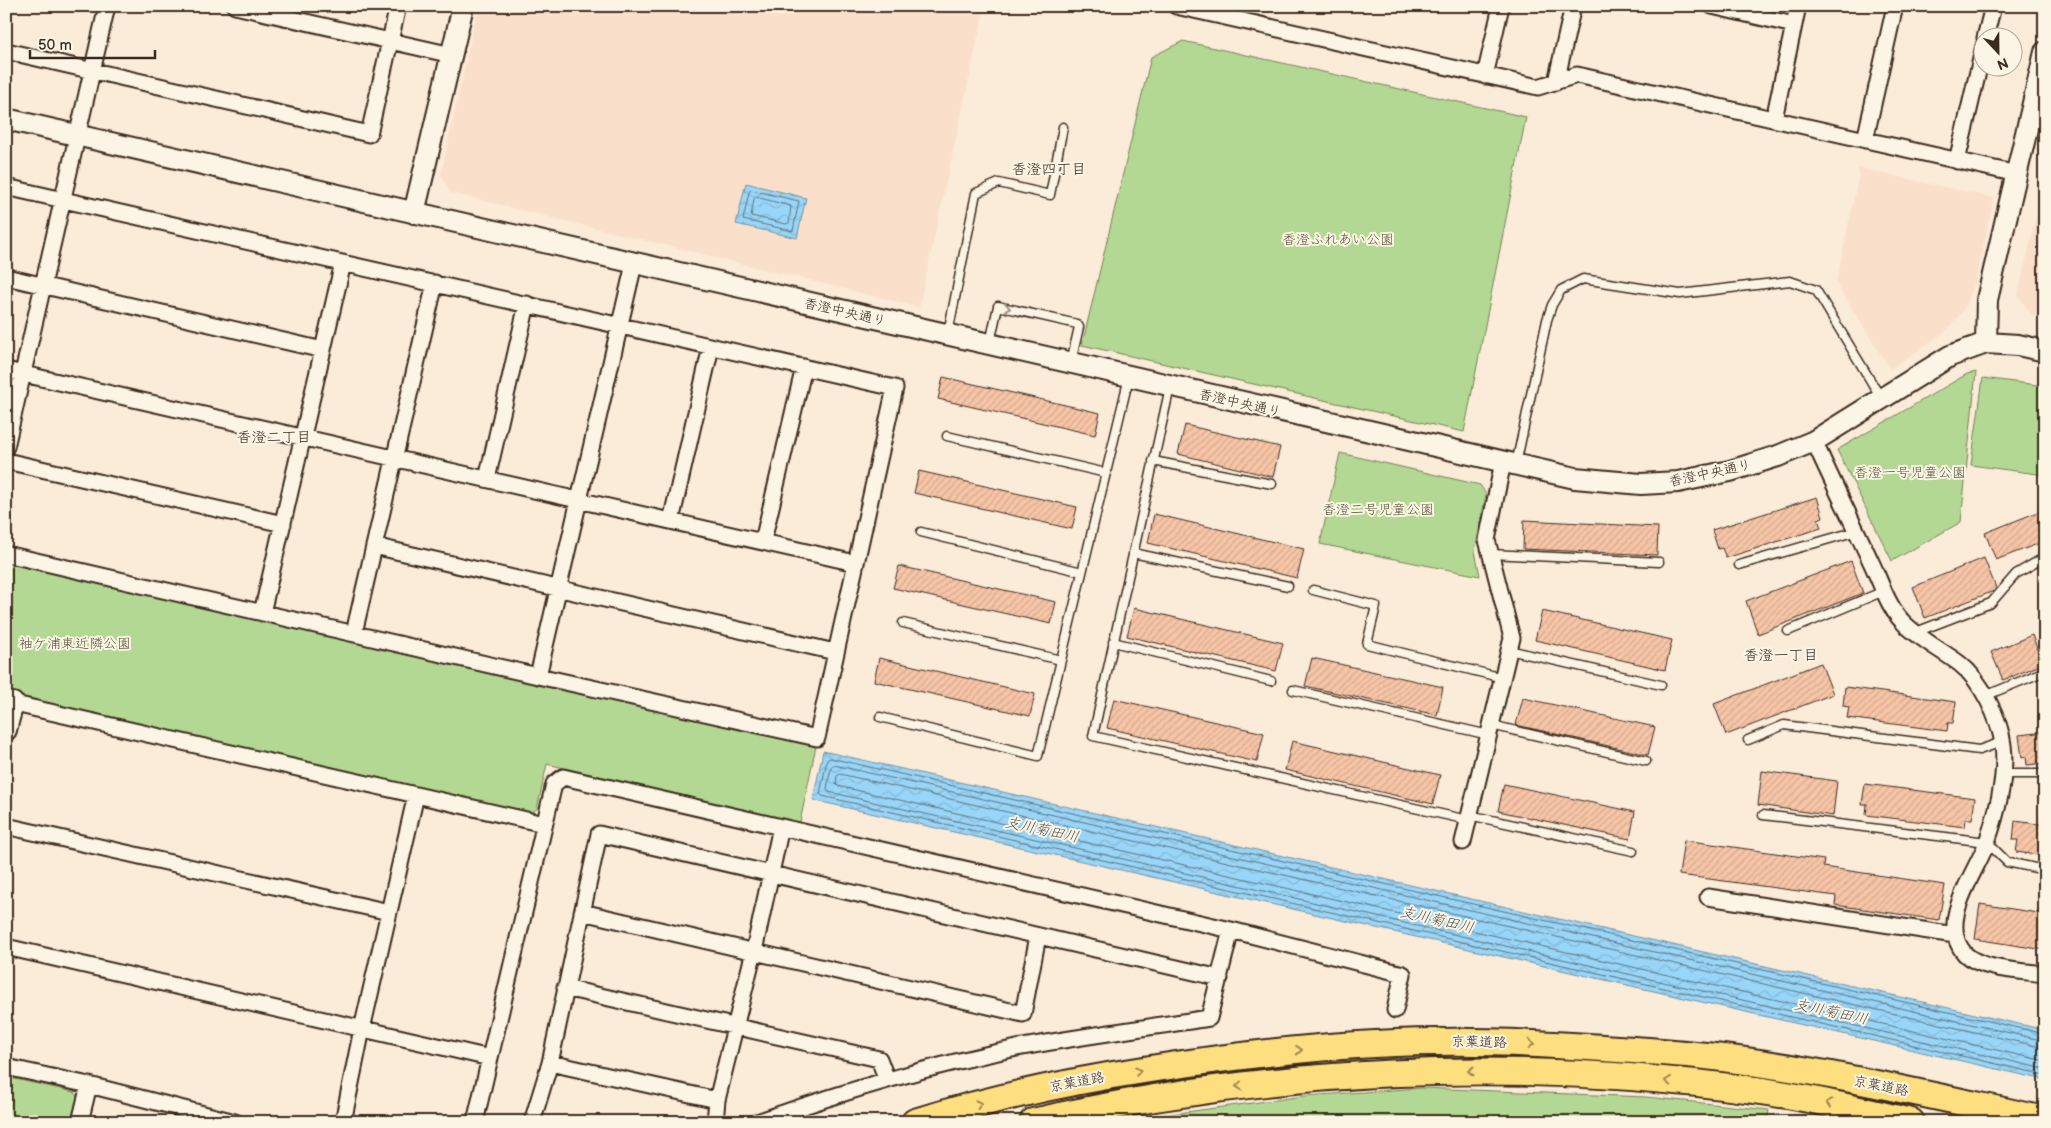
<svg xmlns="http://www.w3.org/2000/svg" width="2051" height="1128" font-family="'Balsamiq Sans','Klee One',sans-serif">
<defs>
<pattern id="water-waves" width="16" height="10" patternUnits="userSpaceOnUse" patternTransform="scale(1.25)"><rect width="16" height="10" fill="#98d6f9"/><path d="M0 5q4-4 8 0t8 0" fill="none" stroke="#84b8d5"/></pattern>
<pattern id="building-hatch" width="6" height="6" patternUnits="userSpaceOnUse" patternTransform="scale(1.25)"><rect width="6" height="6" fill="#f7c5a7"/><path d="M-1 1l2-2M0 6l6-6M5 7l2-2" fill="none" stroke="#d5a98f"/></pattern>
</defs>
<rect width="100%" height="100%" fill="#fbebd9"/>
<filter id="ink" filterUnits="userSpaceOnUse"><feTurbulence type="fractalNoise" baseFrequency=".02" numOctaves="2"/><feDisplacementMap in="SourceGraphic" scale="10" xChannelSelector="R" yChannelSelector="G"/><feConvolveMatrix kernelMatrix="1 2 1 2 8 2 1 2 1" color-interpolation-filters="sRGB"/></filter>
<g filter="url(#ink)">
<path fill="#fae0ca" d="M478,6h507l-66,301 -468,-114 -10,-18z
M1858,168l136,30 -19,86 -12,27 -18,21 -55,37 -54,-86 23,-109z
M2045,178v141l-13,-3 -14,-21z"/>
<path fill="#b3d893" stroke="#778158" d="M1183,41l343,76 -62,315 -382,-87 69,-288z
M1976,372l-15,150 -69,39 -55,-111 130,-76z
M1983,378l62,8v89l-74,-10z
M1340,453l140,32 6,9 -11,57 5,25 -160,-32z
M6,560l810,186 -16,76 -253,-58 -10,45 -7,4 -524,-119z
M6,1077l68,15 5,7 -5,23h-68z
M1422,1088l224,9 123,13 -2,12h-655l192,-26z"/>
<path fill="url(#water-waves)" stroke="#7391a1" d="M746,183l60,15 -9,40 -61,-14z
M823,751l1222,279v50l-1232,-280z"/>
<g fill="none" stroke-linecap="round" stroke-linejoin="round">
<path stroke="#606f76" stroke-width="1" d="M751,190l48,11 -6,30 -50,-11 6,-28z
M756,197l35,9 -2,17 -3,1 -35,-8 3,-17z
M2045,1034l-1215,-276 -3,2 -7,34 2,2 1223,279
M2045,1041l-1211,-276 -3,2 -4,22 2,3 1216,277
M2045,1048l-1205,-274 -3,2 -1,8 2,2 1207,275"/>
</g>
<path fill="url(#building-hatch)" stroke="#3b2a1e" d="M943,377l157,36 -5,22 -157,-36z
M1185,425l95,22 -7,30 -95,-23z
M919,471l158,36 -5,22 -158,-36z
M1817,497l6,20 -5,2 3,9 -95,30 -4,-10 -4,1 -6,-19z
M2045,509v32l-49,19 -11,-27z
M1154,514l150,35 -7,29 -149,-35z
M1524,520l134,7 -1,28 -134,-6z
M1984,558l12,30 -2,3 -69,27 -12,-31z
M1851,561l12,32 -105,41 -12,-33z
M899,566l157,36 -5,22 -158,-36z
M1134,608l149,35 -7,28 -149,-35z
M1542,611l130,29 -7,30 -130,-30z
M2032,635l11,29 -40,16 -12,-28z
M879,658l156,36 -5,22 -156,-35z
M1312,658l131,29 -6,28 -132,-29z
M1821,663l12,31 -107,41 -12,-31z
M1845,687l111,15 -3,21h-5l-1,8 -100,-13 2,-11 -6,-1z
M1523,698l132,29 -7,28 -132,-30z
M1114,699l150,34 -7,29 -150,-34z
M2045,732v31l-18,2 -1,-8 -4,1 -3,-23z
M1292,741l148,34 -7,29 -148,-34z
M1762,771l75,10 -4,35 -75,-11z
M1504,784l131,28 -5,27 -132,-28z
M1865,784l110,14 -3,21h-6l-1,8 -99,-12 1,-11h-5z
M2015,821l30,4v31l-29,-4 2,-12h-5z
M1684,840l140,20 -1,7 122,18 -6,35 -104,-15 1,-9 -157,-21z
M1980,904l65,10v36l-70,-11z"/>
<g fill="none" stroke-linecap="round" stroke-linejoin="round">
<g stroke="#3b2a1e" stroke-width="11">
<path id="lane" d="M948,333l28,-140 23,-10 51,12 13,-68
M990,343l8,-37 79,18 2,3 -8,35
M1170,387l-77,349 375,84
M947,436l159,37
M1153,461l119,23
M1516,464l31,-144 5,-15 9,-15 22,-11 97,15 110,-13 26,9 65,108
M921,532l161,40
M1133,553l155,33
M1490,554l169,8
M1739,565l118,-34
M1313,590l63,16 -9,38 136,34
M903,623l158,37
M1788,631l96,-40
M1916,632l75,-29 25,-29 29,-17
M1113,642l158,39
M1509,650l152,35
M1293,690l196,45
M1985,696l60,-25
M880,717l158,39 91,-379
M1491,725l155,36
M1748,740l36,-15 195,25 23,-8
M2003,774h42
M1469,815l164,36
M1763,815l224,27 20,20 38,8"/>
</g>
<g stroke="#3b2a1e" stroke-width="19">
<path id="street" d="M235,6l217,49
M1176,6l362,81 39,-12 440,99
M1712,6l82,19
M1985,38l8,-32
M6,51l363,83 29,-128
M1485,76l16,-70
M1556,82l17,-76
M1774,119l24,-113
M1865,140l30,-134
M1957,161l27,-115
M6,187l889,201 -78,350 -279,-62 -532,-122
M6,277l317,73
M6,370l849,193
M1814,441c19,42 39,82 58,123 9,19 16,42 30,57 14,16 41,30 58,43 21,16 40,55 43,81 4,31 -6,68 -16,97 -10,30 -51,80 -22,112 16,16 58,17 80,20
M6,447l101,-441
M6,461l277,63
M487,479l40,-175
M671,521l40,-174
M763,541l41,-174
M374,546l461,106
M262,613l81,-350
M354,633l81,-350
M538,676l96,-412
M6,702l538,122
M6,826l383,86
M1463,842l49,-204 -25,-98 16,-78
M1708,897l247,38
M582,912l441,102 15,-78
M6,947l484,111
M565,988l314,71 8,21
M550,1063l167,37
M6,1067l83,18 146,37
M80,1122l9,-37
M343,1122l19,-93 54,-234
M475,1122l79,-338 9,-7 668,153 172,44 -8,36
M532,1122l18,-59 49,-229 621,144
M715,1122l2,-22 37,-149 27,-124
M757,1122c85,-30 172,-56 260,-74 64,-12 128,-20 192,-30l22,-88"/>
</g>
<g stroke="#3b2a1e" stroke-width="24">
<path id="secondary" d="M6,119l1569,359 66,6 37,-2 52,-11 48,-15 36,-15 136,-85 36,-13 32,2 27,6
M414,213l49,-207
M1986,343l1,-43 58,-248
M6,730l7,-27"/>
</g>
<g stroke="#3b2a1e" stroke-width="30">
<path id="highway" d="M915,1122c77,-24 156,-41 235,-53 94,-15 191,-26 286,-27 56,-1 111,2 167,6 34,2 69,4 103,8 114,13 227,40 339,64
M1033,1122c236,-54 480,-65 721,-32 53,7 105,20 157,32"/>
</g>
<use href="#lane" stroke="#fcf5e5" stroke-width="8"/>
<use href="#street" stroke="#fcf5e5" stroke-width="15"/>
<use href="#secondary" stroke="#fcf5e5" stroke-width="20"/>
<use href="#highway" stroke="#fedf80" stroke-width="26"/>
</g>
<defs><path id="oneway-chevron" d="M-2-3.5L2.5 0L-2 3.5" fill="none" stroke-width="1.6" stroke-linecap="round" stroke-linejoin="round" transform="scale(1.25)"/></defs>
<use stroke="#9c9082" href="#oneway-chevron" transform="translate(1007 308) rotate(13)"/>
<g stroke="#9c844f">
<use href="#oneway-chevron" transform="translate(1531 1044) rotate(3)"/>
<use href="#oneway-chevron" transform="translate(1299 1050) rotate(-5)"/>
<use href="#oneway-chevron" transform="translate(1138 1071) rotate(-9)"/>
<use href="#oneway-chevron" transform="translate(1471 1071) rotate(-180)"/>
<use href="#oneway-chevron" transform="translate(1668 1081) rotate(-175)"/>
<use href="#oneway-chevron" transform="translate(1239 1086) rotate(173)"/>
<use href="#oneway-chevron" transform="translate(1829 1103) rotate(-169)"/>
<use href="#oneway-chevron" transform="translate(979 1104) rotate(-14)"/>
</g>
</g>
<g text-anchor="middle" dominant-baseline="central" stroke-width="4" stroke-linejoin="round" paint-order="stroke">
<g font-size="14" fill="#59563b" stroke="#fcf5e5">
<text x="1338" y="239">香澄ふれあい公園</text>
<text x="1910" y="472">香澄一号児童公園</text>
<text x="1378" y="509">香澄二号児童公園</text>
<text x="75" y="643">袖ケ浦東近隣公園</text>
</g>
<g font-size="14" fill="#3b2a1e" stroke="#fcf5e5">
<text transform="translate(845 312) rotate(13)">香澄中央通り</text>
<text transform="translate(1240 403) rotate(13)">香澄中央通り</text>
<text transform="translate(1710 473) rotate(-12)">香澄中央通り</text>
<text transform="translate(1479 1042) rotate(1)">京葉道路</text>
<text transform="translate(1077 1082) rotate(-11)">京葉道路</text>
<text transform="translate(1881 1086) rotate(11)">京葉道路</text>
</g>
<g font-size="15" fill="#3b2a1e" stroke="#fcf5e5">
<text x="1049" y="169">香澄四丁目</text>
<text x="274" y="437">香澄二丁目</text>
<text x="1781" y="655">香澄一丁目</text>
</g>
<g font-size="15" font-style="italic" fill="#525555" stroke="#fcf5e5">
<text transform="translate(1042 830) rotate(12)">支川菊田川</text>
<text transform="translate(1437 920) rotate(13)">支川菊田川</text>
<text transform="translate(1831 1012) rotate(12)">支川菊田川</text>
</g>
</g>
<rect width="2051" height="1128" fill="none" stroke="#fcf5e5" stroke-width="25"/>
<rect x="12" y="12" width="2026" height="1103" fill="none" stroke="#3b2a1e" stroke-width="2" filter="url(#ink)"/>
<g transform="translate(1998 52) rotate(158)"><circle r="24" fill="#fcf5e5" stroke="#afa495"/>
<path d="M0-4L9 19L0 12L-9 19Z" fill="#3b2a1e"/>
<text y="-8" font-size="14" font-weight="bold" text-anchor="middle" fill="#3b2a1e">N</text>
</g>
<path d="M30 50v8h125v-8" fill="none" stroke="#3b2a1e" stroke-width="2.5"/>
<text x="38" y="50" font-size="15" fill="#3b2a1e" stroke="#fcf5e5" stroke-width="4" paint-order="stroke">50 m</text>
</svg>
